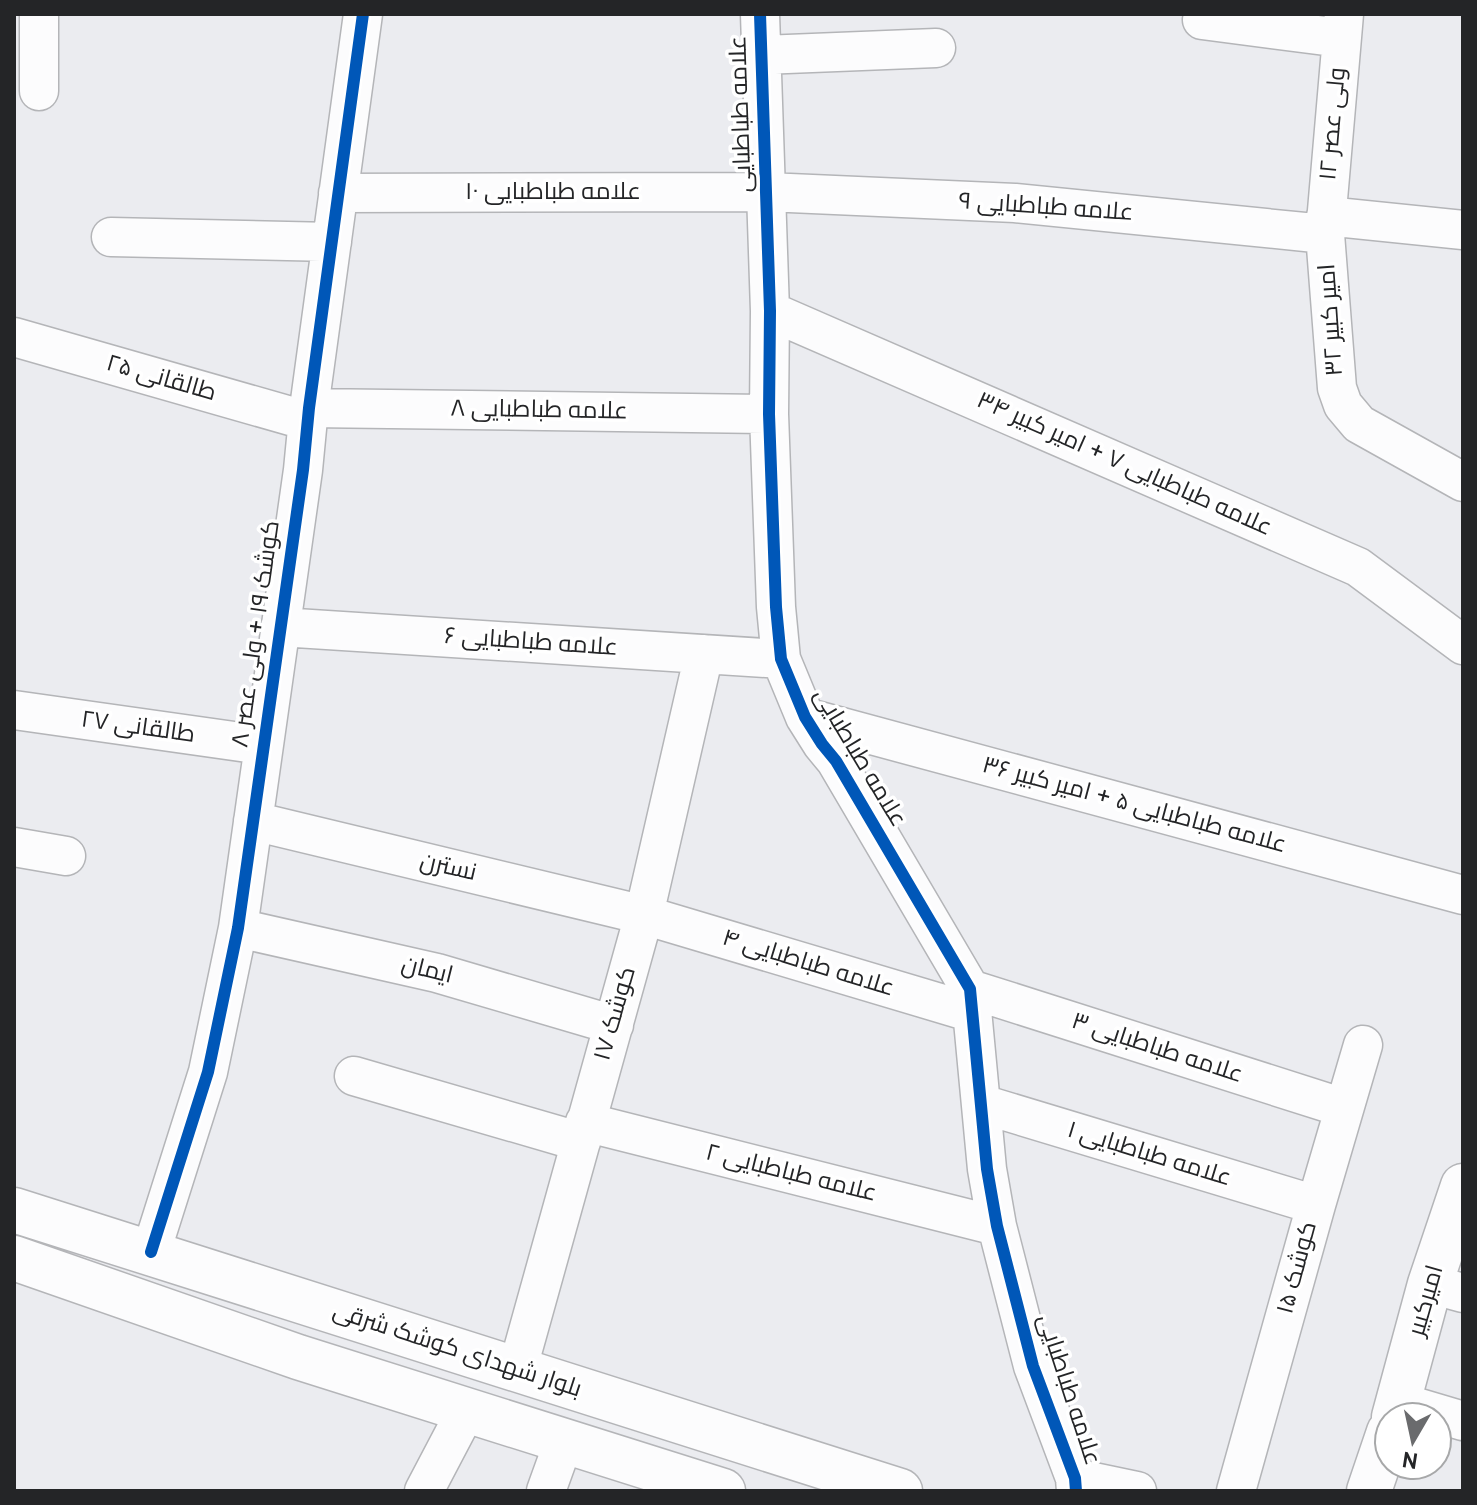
<svg xmlns="http://www.w3.org/2000/svg" width="1477" height="1505" font-family="Overpass,Cairo,sans-serif">
<rect width="100%" height="100%" fill="#ebecf0"/>
<g fill="none" stroke-linecap="round" stroke-linejoin="round">
<g stroke="#b4b5b8" stroke-width="41">
<path id="minor" d="M39,14v77
M760,14l10,297 -1,103 7,193 5,52 24,58 17,27 14,17 134,228 17,180 10,57 36,140 42,112 1,13
M1344,14l-19,220 12,154 6,17 16,19 104,58
M1202,20l139,18
M762,55l174,-7
M338,193l429,-1 248,11 310,31
M1326,216l137,14
M111,237l221,5
M770,311l588,256 105,78
M14,337l294,84
M309,408l460,6
M280,627l501,32
M14,710l248,35
M805,717l658,178
M253,821l391,94 329,98
M14,847l52,9
M238,928l199,45 177,52
M970,989l374,119
M354,1076l227,66
M982,1104l334,101
M585,1122l412,104
M151,1252l57,-180 30,-144 65,-458 6,-62 54,-394
M1430,1284l33,9
M517,1371l127,-456 60,-261
M1399,1402l64,19
M1075,1478l62,13
M424,1491l42,-80
M546,1491l18,-50
M1236,1491l80,-286 47,-160"/>
</g>
<g stroke="#b4b5b8" stroke-width="47">
<path id="major" d="M14,1210l886,281
M14,1258l284,99 425,134
M1394,1417l36,-133 33,-98
M1369,1491l20,-59"/>
</g>
<use href="#minor" stroke="#fcfcfd" stroke-width="38"/>
<use href="#major" stroke="#fcfcfd" stroke-width="44"/>
<g stroke="#fff" stroke-width="17">
<path id="cycleway" d="M760,14l10,297 -1,103 7,193 5,52 24,58 17,27 14,17 134,228 17,180 10,57 36,140 42,112 1,13
M151,1252l57,-180 30,-144 65,-458 6,-62 54,-394"/>
</g>
<use href="#cycleway" stroke="#0057b8" stroke-width="12"/>
</g>
<g text-anchor="middle" dominant-baseline="central" stroke-width="7" stroke-linejoin="round" paint-order="stroke">
<g font-size="24" fill="#242527" stroke="#fff">
<text transform="translate(742 114) rotate(-92)">علامه طباطبایی</text>
<text transform="translate(1334 124) rotate(-85)">ولی عصر ۱۲</text>
<text x="553" y="193">علامه طباطبایی ۱۰</text>
<text transform="translate(1046 208) rotate(4)">علامه طباطبایی ۹</text>
<text transform="translate(1332 320) rotate(-94)">امیر کبیر ۳۲</text>
<text transform="translate(161 379) rotate(16)">طالقانی ۲۵</text>
<text transform="translate(539 411) rotate(1)">علامه طباطبایی ۸</text>
<text transform="translate(1124 465) rotate(24)">علامه طباطبایی ۷ + امیر کبیر ۳۴</text>
<text transform="translate(257 634) rotate(-82)">کوشک ۱۹ + ولی عصر ۸</text>
<text transform="translate(531 643) rotate(4)">علامه طباطبایی ۶</text>
<text transform="translate(138 728) rotate(8)">طالقانی ۲۷</text>
<text transform="translate(859 758) rotate(59)">علامه طباطبایی</text>
<text transform="translate(1134 806) rotate(15)">علامه طباطبایی ۵ + امیر کبیر ۳۶</text>
<text transform="translate(448 868) rotate(13)">نسترن</text>
<text transform="translate(808 964) rotate(17)">علامه طباطبایی ۴</text>
<text transform="translate(427 971) rotate(14)">ایمان</text>
<text transform="translate(616 1014) rotate(-74)">کوشک ۱۷</text>
<text transform="translate(1157 1049) rotate(18)">علامه طباطبایی ۳</text>
<text transform="translate(1149 1155) rotate(17)">علامه طباطبایی ۱</text>
<text transform="translate(791 1174) rotate(14)">علامه طباطبایی ۲</text>
<text transform="translate(1298 1268) rotate(-75)">کوشک ۱۵</text>
<text transform="translate(1427 1301) rotate(-74)">امیرکبیر</text>
<text transform="translate(457 1351) rotate(18)">بلوار شهدای کوشک شرقی</text>
<text transform="translate(1068 1390) rotate(72)">علامه طباطبایی</text>
</g>
</g>
<rect width="1477" height="1505" fill="none" stroke="#242527" stroke-width="32"/>
<g transform="translate(1413 1441) rotate(189)"><circle r="38" fill="#ffffff" stroke="#a7a8a9" stroke-width="2"/>
<path d="M0-6L14 30L0 20L-14 30Z" fill="#6a6b6d"/>
<text y="-12" font-size="22" font-weight="bold" text-anchor="middle" fill="#242527">N</text>
</g>
</svg>
